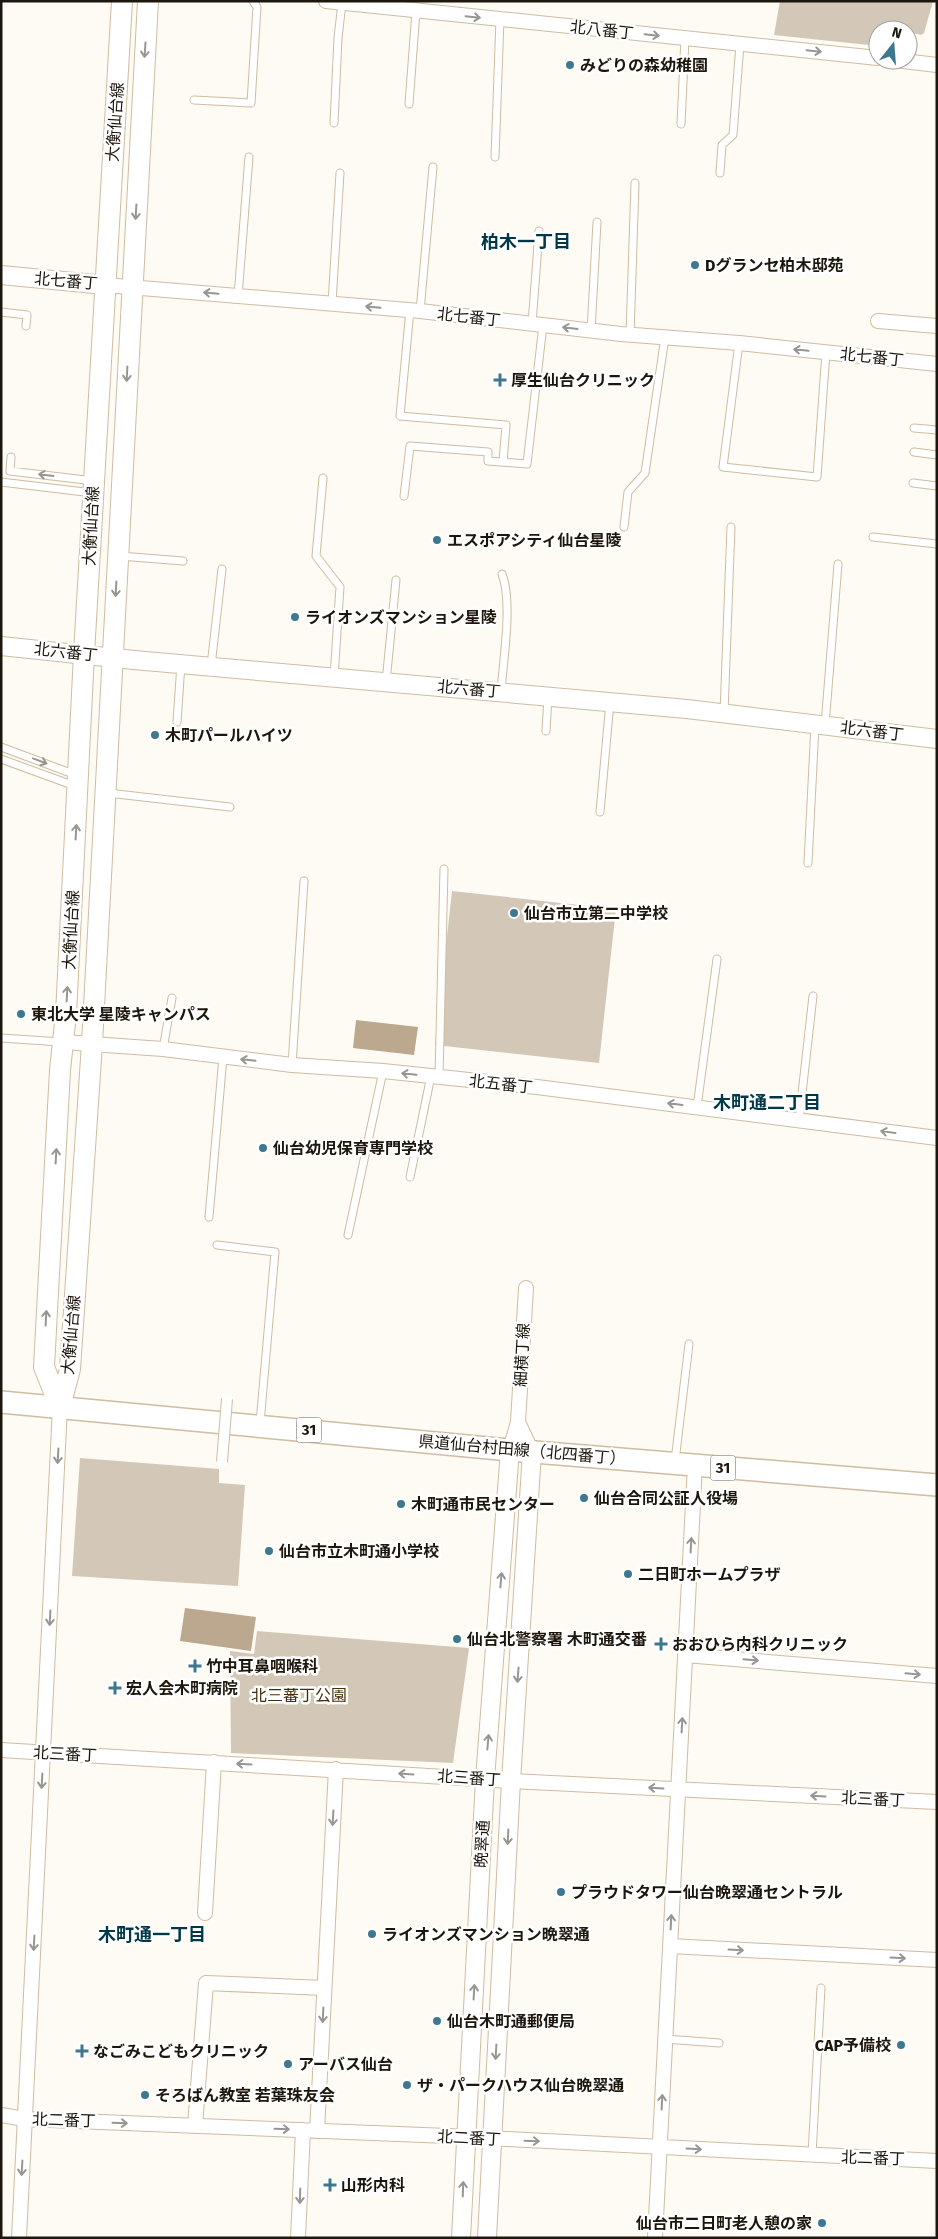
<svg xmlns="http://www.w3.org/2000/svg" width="938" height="2239" font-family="'Fira Sans','Noto Sans JP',sans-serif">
<rect width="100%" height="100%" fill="#fefaf4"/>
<path fill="#d3c8b7" d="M780,1h153l-9,32 -3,2 -13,-3v-2h-30v16l-104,-11z
M452,891l164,18 -17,154 -164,-18z
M80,1458l139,11v14l26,2 -7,101 -166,-10z
M257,1631l212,17 -16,115 -222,-10 -1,-102 24,3z"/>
<path fill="#bba88e" d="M356,1020l62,7 -4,28 -61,-7z
M185,1608l71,9 -5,34 -71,-10z"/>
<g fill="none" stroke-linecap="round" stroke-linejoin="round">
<g stroke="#cfbca1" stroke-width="9">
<path id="service" d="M194,100l57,3 6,-96 -4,-6
M409,104l7,-93
M334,123l4,-85 4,-35
M681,124l4,-86
M495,157l5,-138
M720,173l2,-28 11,-10 7,-91
M238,296l11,-139
M332,303l8,-130
M410,310l-10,106 106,9 -3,37
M420,311l13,-144
M1,312l26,3 -1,11
M532,324l7,-93
M591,331l6,-109
M630,335l5,-152
M739,343l-16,124 94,10 9,-125
M914,428l23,2
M914,452l23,3
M11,457l-1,14 84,10
M323,478l-7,78 24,31 -6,90
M1,482l92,11
M913,483l24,3
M404,496l6,-50 78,6v9l39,3 16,-139
M624,527l4,-35 17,-19 20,-136
M873,537l64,7
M120,556l63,5
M211,666l11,-97
M386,682l10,-102
M501,692c2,-31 12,-90 1,-118
M724,713l7,-186
M177,722l4,-58
M825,725l13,-161
M546,731l2,-34
M1,747l75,28
M1,759l74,27
M108,793l122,14
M600,812l10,-110
M808,863l7,-138
M1,1038l60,4
M163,1049l9,-51
M292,1065l12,-184
M439,1077l5,-208
M697,1107l20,-148
M799,1120l14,-124
M410,1177l21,-101
M209,1217l14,-160
M348,1235l35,-164
M217,1245l58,7 -15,171
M675,1461l14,-117
M665,2039l54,4
M812,2155l9,-167"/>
</g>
<g stroke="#cfbca1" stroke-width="16">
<path id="minor" d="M326,1l552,57
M895,60l42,5
M105,285l315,26 201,23 118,9 198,21
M878,321l59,5
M63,1042l100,7 129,16 91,6 154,16 400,51
M518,1422l14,30
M510,1450l8,-28 8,-134
M685,1655l252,21
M1,1750l510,31 426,21
M205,1913l9,-151
M670,1946l267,14
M1,2115l24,4 423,17 489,25
M195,2126l11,-143 118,5
M317,2131l19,-362
M19,2238l41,-831
M298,2238l5,-108
M655,2238l40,-773"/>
</g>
<g stroke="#cfbca1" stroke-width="20">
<path id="tertiary" d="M1,275l104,10
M1,646l133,14 553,49 250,30
M461,2238l24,-459 25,-329
M487,2238l24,-457 21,-329"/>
</g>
<g stroke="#cfbca1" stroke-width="22">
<path id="secondary" d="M60,1407l-16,-40 16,-297 6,-56 18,-360 38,-653
M60,1407l10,-38 22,-325 56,-1043"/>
</g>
<g stroke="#cfbca1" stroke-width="24">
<path id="primary" d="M1,1402l509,48 427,35"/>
</g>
<use href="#service" stroke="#fff" stroke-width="7"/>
<use href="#minor" stroke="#fff" stroke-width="14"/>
<use href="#tertiary" stroke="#fff" stroke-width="18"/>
<use href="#secondary" stroke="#fff" stroke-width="20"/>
<use href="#primary" stroke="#fff" stroke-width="21"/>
<g stroke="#cfbca1" stroke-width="12" stroke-linecap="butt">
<path id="pedestrian-bridge" d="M222,1462l5,-63"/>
</g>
<use href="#pedestrian-bridge" stroke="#fff" stroke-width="10"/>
</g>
<defs><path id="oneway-shaft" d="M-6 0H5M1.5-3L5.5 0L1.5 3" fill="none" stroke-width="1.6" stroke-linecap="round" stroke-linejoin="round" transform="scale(1.25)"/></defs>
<g stroke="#999692">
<use href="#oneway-shaft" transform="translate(473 17) rotate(6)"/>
<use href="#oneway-shaft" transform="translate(652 35) rotate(6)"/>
<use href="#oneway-shaft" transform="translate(145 50) rotate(94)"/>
<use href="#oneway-shaft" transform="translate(814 51) rotate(6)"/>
<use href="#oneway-shaft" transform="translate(136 212) rotate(93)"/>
<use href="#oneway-shaft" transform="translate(211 293) rotate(-175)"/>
<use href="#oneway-shaft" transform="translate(373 307) rotate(-175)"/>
<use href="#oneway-shaft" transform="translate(570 328) rotate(-173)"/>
<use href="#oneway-shaft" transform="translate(801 350) rotate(-174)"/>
<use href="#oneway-shaft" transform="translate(127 374) rotate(93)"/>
<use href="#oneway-shaft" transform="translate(46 475) rotate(-173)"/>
<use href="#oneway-shaft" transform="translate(116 589) rotate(93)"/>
<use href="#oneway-shaft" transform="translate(40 761) rotate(21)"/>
<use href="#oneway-shaft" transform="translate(76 832) rotate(-87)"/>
<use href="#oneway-shaft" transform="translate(67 994) rotate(-87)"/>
<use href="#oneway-shaft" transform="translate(248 1060) rotate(-174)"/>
<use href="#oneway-shaft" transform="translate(409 1074) rotate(-174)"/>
<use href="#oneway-shaft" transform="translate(675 1104) rotate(-173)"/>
<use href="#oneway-shaft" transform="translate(888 1132) rotate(-172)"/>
<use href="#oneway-shaft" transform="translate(56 1156) rotate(-87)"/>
<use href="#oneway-shaft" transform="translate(46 1318) rotate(-87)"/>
<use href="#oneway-shaft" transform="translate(58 1456) rotate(93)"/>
<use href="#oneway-shaft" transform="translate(691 1545) rotate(-87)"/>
<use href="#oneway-shaft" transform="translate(501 1580) rotate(-85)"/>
<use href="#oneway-shaft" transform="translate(50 1618) rotate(93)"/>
<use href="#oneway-shaft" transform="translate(751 1660) rotate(5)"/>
<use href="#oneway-shaft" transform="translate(913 1674) rotate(5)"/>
<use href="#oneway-shaft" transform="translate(518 1675) rotate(94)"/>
<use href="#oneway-shaft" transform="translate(682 1725) rotate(-87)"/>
<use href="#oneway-shaft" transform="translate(488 1742) rotate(-85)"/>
<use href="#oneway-shaft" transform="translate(244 1764) rotate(-177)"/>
<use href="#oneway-shaft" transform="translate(406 1774) rotate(-176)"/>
<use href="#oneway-shaft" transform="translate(42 1781) rotate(93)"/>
<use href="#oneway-shaft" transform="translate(656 1788) rotate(-177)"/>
<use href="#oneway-shaft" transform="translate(818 1796) rotate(-177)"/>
<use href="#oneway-shaft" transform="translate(333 1818) rotate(93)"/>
<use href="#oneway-shaft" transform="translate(508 1837) rotate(93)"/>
<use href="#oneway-shaft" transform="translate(671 1922) rotate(-87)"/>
<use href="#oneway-shaft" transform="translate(34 1943) rotate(93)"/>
<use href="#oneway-shaft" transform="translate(736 1950) rotate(3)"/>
<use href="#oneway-shaft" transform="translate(898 1958) rotate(3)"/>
<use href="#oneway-shaft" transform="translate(474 1992) rotate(-87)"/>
<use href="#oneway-shaft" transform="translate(323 2015) rotate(93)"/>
<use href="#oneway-shaft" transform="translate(496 2052) rotate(93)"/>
<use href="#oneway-shaft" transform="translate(662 2102) rotate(-87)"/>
<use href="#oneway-shaft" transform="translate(120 2123) rotate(2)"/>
<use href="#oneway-shaft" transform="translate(282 2129) rotate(2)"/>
<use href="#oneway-shaft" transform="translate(532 2141) rotate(2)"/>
<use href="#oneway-shaft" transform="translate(694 2149) rotate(3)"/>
<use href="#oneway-shaft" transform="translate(22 2168) rotate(93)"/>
<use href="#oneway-shaft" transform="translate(463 2189) rotate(-88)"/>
<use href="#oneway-shaft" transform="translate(300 2196) rotate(92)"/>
</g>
<g fill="#3d7890" stroke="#fff" stroke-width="2">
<circle cx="570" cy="65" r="5"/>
<circle cx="695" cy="265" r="5"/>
<path d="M497.5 372.5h5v5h5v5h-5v5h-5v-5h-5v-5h5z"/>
<circle cx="437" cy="540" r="5"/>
<circle cx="295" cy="617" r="5"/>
<circle cx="155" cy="735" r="5"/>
<circle cx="514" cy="913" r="5"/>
<circle cx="21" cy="1014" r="5"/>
<circle cx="263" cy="1148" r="5"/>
<circle cx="584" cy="1498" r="5"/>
<circle cx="401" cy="1504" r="5"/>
<circle cx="269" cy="1551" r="5"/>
<circle cx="628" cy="1574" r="5"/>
<circle cx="457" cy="1639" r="5"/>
<path d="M658.5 1636.5h5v5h5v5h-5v5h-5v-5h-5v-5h5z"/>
<path d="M192.5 1658.5h5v5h5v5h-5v5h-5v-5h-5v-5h5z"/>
<path d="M112.5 1680.5h5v5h5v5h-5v5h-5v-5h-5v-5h5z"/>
<circle cx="561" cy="1892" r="5"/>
<circle cx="372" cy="1934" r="5"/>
<circle cx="437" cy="2021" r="5"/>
<circle cx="901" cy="2045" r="5"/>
<path d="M79.5 2043.5h5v5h5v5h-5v5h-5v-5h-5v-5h5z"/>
<circle cx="288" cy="2064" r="5"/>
<circle cx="407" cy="2085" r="5"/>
<circle cx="145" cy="2095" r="5"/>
<path d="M327.5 2177.5h5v5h5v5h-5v5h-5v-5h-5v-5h5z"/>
<circle cx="822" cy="2223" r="5"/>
</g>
<g text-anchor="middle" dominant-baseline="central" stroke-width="5" stroke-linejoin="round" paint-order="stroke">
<g fill="#fff" stroke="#615c55" stroke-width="1">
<rect x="296.5" y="1417.5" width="25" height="25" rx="4"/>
<rect x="710.5" y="1455.5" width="25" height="25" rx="4"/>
</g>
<g font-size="15" font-weight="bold" fill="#1d160c">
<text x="309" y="1430">31</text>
<text x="723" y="1468">31</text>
</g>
<g font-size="16" fill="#1d160c" stroke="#fff">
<text transform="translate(602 30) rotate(6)">北八番丁</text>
<text transform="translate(115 122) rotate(-86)">大衡仙台線</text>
<text transform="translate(66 281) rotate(5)">北七番丁</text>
<text transform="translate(469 317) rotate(6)">北七番丁</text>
<text transform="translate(872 357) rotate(6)">北七番丁</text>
<text transform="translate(91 526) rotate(-87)">大衡仙台線</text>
<text transform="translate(66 652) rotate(6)">北六番丁</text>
<text transform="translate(469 689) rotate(5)">北六番丁</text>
<text transform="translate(872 731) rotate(7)">北六番丁</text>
<text transform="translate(71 930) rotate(-87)">大衡仙台線</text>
<text transform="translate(501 1084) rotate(6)">北五番丁</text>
<text transform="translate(71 1335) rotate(-85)">大衡仙台線</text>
<text transform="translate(522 1355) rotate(-87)">細横丁線</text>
<text transform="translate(522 1450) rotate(5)">県道仙台村田線（北四番丁）</text>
<text transform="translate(65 1754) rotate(3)">北三番丁</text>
<text transform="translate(469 1778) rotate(4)">北三番丁</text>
<text transform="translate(873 1799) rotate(3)">北三番丁</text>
<text transform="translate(482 1844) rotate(-87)">晩翠通</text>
<text transform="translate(64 2120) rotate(2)">北二番丁</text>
<text transform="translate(469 2138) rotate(3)">北二番丁</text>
<text transform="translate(873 2158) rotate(2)">北二番丁</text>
</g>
<g font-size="16" font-weight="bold" fill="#1d160c" stroke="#fff" text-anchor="start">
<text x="580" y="65">みどりの森幼稚園</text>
<text x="705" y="265">Dグランセ柏木邸苑</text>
<text x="511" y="380">厚生仙台クリニック</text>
<text x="447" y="540">エスポアシティ仙台星陵</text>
<text x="305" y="617">ライオンズマンション星陵</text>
<text x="165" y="735">木町パールハイツ</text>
<text x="524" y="913">仙台市立第二中学校</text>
<text x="31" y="1014">東北大学 星陵キャンパス</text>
<text x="273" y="1148">仙台幼児保育専門学校</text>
<text x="594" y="1498">仙台合同公証人役場</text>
<text x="411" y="1504">木町通市民センター</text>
<text x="279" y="1551">仙台市立木町通小学校</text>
<text x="638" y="1574">二日町ホームプラザ</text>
<text x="467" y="1639">仙台北警察署 木町通交番</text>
<text x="672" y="1644">おおひら内科クリニック</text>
<text x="206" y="1666">竹中耳鼻咽喉科</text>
<text x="126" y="1688">宏人会木町病院</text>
<text x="571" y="1892">プラウドタワー仙台晩翠通セントラル</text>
<text x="382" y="1934">ライオンズマンション晩翠通</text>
<text x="447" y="2021">仙台木町通郵便局</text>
<text x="891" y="2045" text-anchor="end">CAP予備校</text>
<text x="93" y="2051">なごみこどもクリニック</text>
<text x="298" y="2064">アーバス仙台</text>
<text x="417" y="2085">ザ・パークハウス仙台晩翠通</text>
<text x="155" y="2095">そろばん教室 若葉珠友会</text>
<text x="341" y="2185">山形内科</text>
<text x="812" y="2223" text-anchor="end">仙台市二日町老人憩の家</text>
</g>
<g font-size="16" fill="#432e0a" stroke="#fff">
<text x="299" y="1695">北三蕃丁公園</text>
</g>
<g font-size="18" font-weight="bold" fill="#013849" stroke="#fff">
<text x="526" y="242">柏木一丁目</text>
<text x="767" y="1103">木町通二丁目</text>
<text x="152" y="1935">木町通一丁目</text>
</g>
</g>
<rect width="938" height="2239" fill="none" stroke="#1d160c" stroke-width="5"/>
<g transform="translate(893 45) rotate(17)"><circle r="24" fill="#ffffff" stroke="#a5a29e"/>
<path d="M0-4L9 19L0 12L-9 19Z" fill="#3d7890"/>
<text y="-8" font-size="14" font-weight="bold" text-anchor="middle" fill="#1d160c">N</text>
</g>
</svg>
